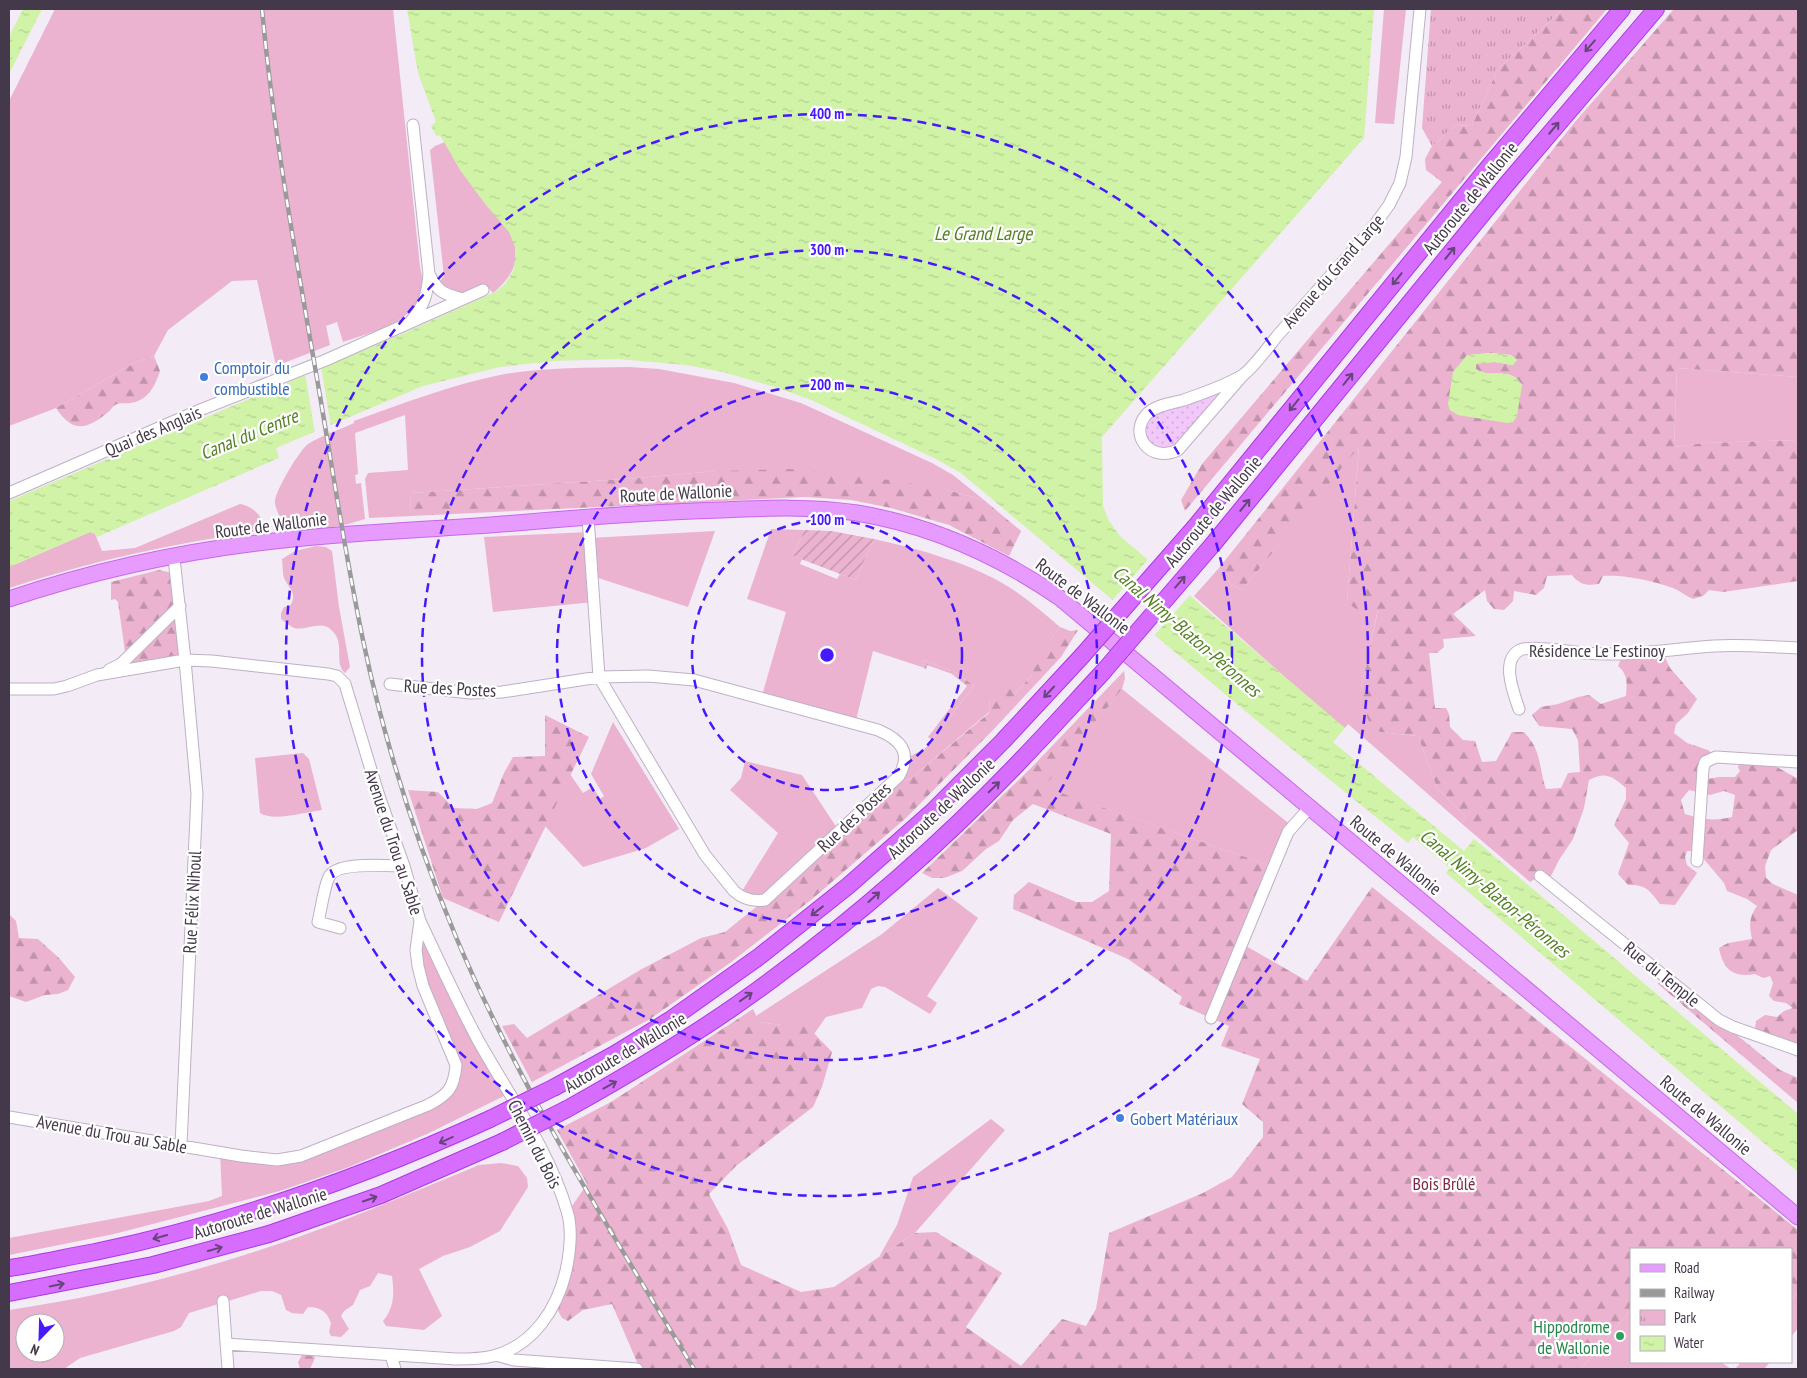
<svg xmlns="http://www.w3.org/2000/svg" width="1807" height="1378" font-family="'PT Sans Narrow',sans-serif">
<defs>
<pattern id="forest-firs" width="22" height="20" patternUnits="userSpaceOnUse" patternTransform="scale(1.25)"><rect width="22" height="20" fill="#ebb3cf"/><path d="M5 1l3.5 6h-7zM16 11l3.5 6h-7z" fill="#c093aa"/></pattern>
<pattern id="sand-dots" width="8" height="8" patternUnits="userSpaceOnUse" patternTransform="scale(1.25)"><rect width="8" height="8" fill="#f2c7fa"/><path d="M2 2h.1M6 6h.1" fill="none" stroke="#d1acd8" stroke-width="1.8" stroke-linecap="round"/></pattern>
<pattern id="park-tufts" width="24" height="20" patternUnits="userSpaceOnUse" patternTransform="scale(1.25)"><rect width="24" height="20" fill="#ebb3cf"/><path d="M3 7l-1-3M5 7V3M7 7l1-3M15 17l-1-3M17 17v-4M19 17l1-3" fill="none" stroke="#c093aa"/></pattern>
<pattern id="garden-furrows" width="10" height="10" patternUnits="userSpaceOnUse" patternTransform="scale(1.25)"><rect width="10" height="10" fill="#ebb3cf"/><path d="M-1 1l2-2M0 10L10 0M9 11l2-2" fill="none" stroke="#c093aa"/></pattern>
<pattern id="water-ripples" width="26" height="14" patternUnits="userSpaceOnUse" patternTransform="scale(1.25)"><rect width="26" height="14" fill="#d0f3a7"/><path d="M2 4q2-2 4 0t4 0M15 11q2-2 4 0t4 0" fill="none" stroke="#b4d191"/></pattern>
</defs>
<rect width="100%" height="100%" fill="#f3ebf6"/>
<path fill="#ebb3cf" fill-rule="evenodd" d="M55,9h338l27,258c1,6 4,14 3,20 -8,37 -49,44 -80,55l-6,-20 -11,4 4,19 -54,21 -19,-86 -25,1 -64,49 -14,26 -18,6 -80,46 -47,18v-325z
M1384,9h22l-12,115 -19,-1z
M445,142c12,22 25,42 40,61 7,10 19,19 25,30 13,24 3,44 -17,60l-6,-7 -24,13 -15,-9 -8,-9 4,-5 -14,-126 5,-4z
M629,367l30,2 75,14 67,20 131,60 21,12 31,25 -33,-9 -235,-20 -77,7 -229,15 1,23 -42,2 -4,-39 3,-6 40,-3 -3,-55 -50,18 3,41 -3,1 1,9 5,-1 4,36c-24,8 -54,14 -79,8 -4,-6 -10,-16 -11,-24 -2,-9 26,-55 33,-59 14,-9 32,-14 46,-21v-2c48,-17 96,-36 146,-46 43,-8 86,-7 129,-8z
M1677,368l121,9v63l-94,3 -30,4z
M1359,446l-12,155 31,8 -17,79 19,44 38,4 19,52 29,29 -5,6 -113,-99 -3,4 -22,-17 -129,-115 25,-28 12,16 11,6z
M240,504c11,1 29,15 19,27 -85,12 -168,30 -250,57v-21l81,-35 5,2 7,17 33,-3z
M771,529l33,1 -11,26 9,3 -2,5 37,15 3,-5 16,6 18,-41c45,10 100,25 138,50 17,11 33,25 48,38l-10,13 -2,8h-9l-7,27 -18,20 -24,4 -1,13 -79,67 -21,6 17,-27 19,-9 49,-63 -17,-13 -33,-13 -2,7 -49,-16 -18,73 -94,-25 25,-87 -39,-13z
M715,531l-27,76 -96,-31 2,26 -101,10 -9,-75 106,-5v6z
M316,546l10,1 6,4 7,56 11,60 -5,6c-13,-12 3,-31 -16,-45 -10,-7 -25,3 -35,0 -4,-2 -9,-6 -13,-9v-6l3,-6 6,-1c7,-12 1,-15 -5,-26 -3,-5 -2,-15 -3,-21l13,-8z
M1122,689l170,137 -18,41 -231,-80z
M613,722l66,107 -33,19 -63,19 -38,-41 25,-52 13,19 10,-6 7,12 4,-3 -13,-22z
M303,753l6,6 13,51c-17,2 -48,12 -62,3l-5,-55z
M745,761l57,14 37,56 -74,69 -26,-4 39,-63 -48,-43 11,-12z
M938,888l40,30 -51,78 10,7 -7,11 -45,-27 -7,-1 -7,3 -9,19 -36,9 -12,17 -8,-9h-24l-23,-3 -3,-6 126,-82z
M420,921l84,175 -77,38 -78,33 -69,24 -166,43 -105,21v-17l200,-37 13,-5 -2,-44 57,8 151,-55 27,-28 -32,-91z
M991,1119l14,11 -90,103 -36,24 18,-32 16,-48z
M501,1163l17,3 9,12 1,9 -28,44 -30,16 -27,9 -24,13 23,47 -18,14 -38,-4 -3,-5c12,-14 11,-28 9,-45l-14,-3 -8,13 -10,4 -7,15 -9,6 -3,5 8,13 -8,8 -10,-1 -2,-4 2,-9c-4,-11 -10,-16 -23,-16l-5,7 -11,-1 -6,-3 -5,-15 -9,-4h-11l-72,22 -8,14 -7,4 -94,27 -16,11h-55v-59c110,-16 218,-46 322,-85 50,-19 99,-40 148,-60zM25,1323h30v30h-30z
M1798,1291v37l-7,9v-36z
M1631,1310v52h90l10,7h-150z
M1741,1362h29l-6,7h-29z"/>
<path fill="url(#forest-firs)" fill-rule="evenodd" d="M1563,9h44l-422,502 -4,-11 21,-36 240,-282 -16,-12 -1,-11 7,-13 23,-20 17,-1 26,-56z
M1674,9h124v368l-121,-9 -3,79 30,-4 94,-3v141l-75,11 -14,-2 -6,6 -10,3c-7,-3 -13,-8 -20,-11 -18,-7 -52,-14 -70,-12l-4,8c-12,2 -19,1 -27,-9l-25,1 -3,12 -8,7 -22,-4 -1,10 -9,9 -10,-1 -7,-8 -2,-11 -32,24 23,22 -33,3 1,8 -7,6h-8l6,55h11l3,6 1,13 13,13 12,1 7,21 14,-1 16,-29h12c18,19 14,33 22,57l15,-1 7,-15 12,-1 -2,-32 -6,-11 -33,-3 -7,-11 9,-8 17,-3 20,-7 11,-2 12,9 25,-8c1,-12 2,-22 -8,-30l5,-12 39,-3 8,17 27,31 -9,14 -12,11 -2,9 13,10 21,7 8,7 -6,2 -8,21 17,-3h16l5,-6 -2,-4 4,-9c24,2 36,9 56,21v51l-27,20 -6,16 1,12 7,6 25,11v155l-43,-21 1,-8 9,-6 12,2 7,-6 9,-3 -7,-5 -12,-2 -5,-5 4,-13 -3,-7 -7,2 -8,-4c-22,4 -32,-5 -36,-26l9,-5 24,-4c-3,-13 -3,-22 5,-33l-10,-7 -20,-8 -3,-8 -27,-32h-10l-2,6 2,8 10,8 -22,32 -15,-1c-10,-13 -14,-20 -32,-19l-10,-11 11,-31 -15,-18 12,-26v-11c-14,-12 -20,-17 -37,-8l-5,28 -11,31 -14,21 -8,16h-11l-10,6 -69,-59 5,-6 -29,-29 -19,-52 -38,-4 -10,-8 -5,-12 -4,-24 17,-78c-16,1 -19,4 -31,-9l12,-154 -117,143 -11,-6 -12,-16 355,-445zM1491,353l20,2 6,5 -4,5 -18,-3 -19,1v6c16,11 33,-4 46,16l-74,19 20,-49zM1689,790l21,5 14,-4 11,4 -3,22c-17,4 -30,3 -47,-3l-4,-14z
M154,356l6,15c-5,15 -12,30 -30,32 -5,1 -10,-1 -15,2 -3,2 -5,6 -8,8 -22,18 -35,19 -51,-5l80,-46z
M794,469l104,12 53,10 33,9 37,31 -12,25 -60,-31 -58,-17 -40,-8 -46,-3 -394,19 -1,-23 229,-15 77,-7z
M159,570l9,2 5,5 6,78 -43,8 -10,-4 -8,-57 -3,-3 -4,1v-18z
M1060,627l10,4 8,-1 -17,27 -68,73 -87,88 -95,82 -81,63 -80,56 -118,63 -30,-56 12,-2 13,14 113,-68 61,-32 24,-6 40,-32 124,-115 21,-6 79,-66 1,-14 4,-10 10,-6 8,4 2,8 18,-20 -7,-9 5,-14 9,-4h8l3,-8z
M924,660l33,13 17,13 -42,54 -4,-3 39,-51 -15,-12 -25,-9 -1,4 -4,-2z
M1124,671l1,7 -3,11 -78,98 230,80 -28,79 61,35 65,-94 426,343v61l-7,10v-52h-160v61l-50,59h-941l-28,-65 -29,6 -15,11 -6,-3 -5,-9 8,-32 3,-65 19,-28 -30,-54 54,-28 142,-93 6,13 23,3h24l26,27 -10,35 -9,20 -77,59 -27,28 19,35 13,36 60,27 33,-5 81,-54 21,-1 66,41 -36,54 55,39 41,-47 24,7 10,-17 13,-76 94,-40 29,-16 31,-40v-15l-21,-18 18,-45 -39,-13 8,-20 -50,-22 3,-7 -54,-38 -115,-50 1,-14 15,-13 47,20h16l17,-11 2,-57 -78,-30 -20,16 -14,21 -13,8 -24,22 -18,7h-12l-10,-5 107,-103z
M545,715l44,22 -90,185 -56,-24 -35,-108 30,2 16,16 23,1 15,-6 12,-30 9,-16 32,-1z
M9,914l7,7 3,17 19,1 21,19 16,19 -7,13 -10,4 -13,1 -19,7 -17,-6z
M1661,980l66,47 53,43 18,8v25l-140,-119z
M308,1354l5,1 2,3 -5,11h-10l-2,-7 4,-7z"/>
<path fill="url(#sand-dots)" d="M1244,374l-66,76 -32,-4 -3,-25 5,-8z"/>
<path fill="url(#park-tufts)" d="M1431,9h132l-65,60 -26,56 -17,1 -23,20 -10,-18z"/>
<path fill="url(#garden-furrows)" d="M804,530l27,1 43,8 -18,41 -63,-24z"/>
<path fill="url(#water-ripples)" d="M23,9h19l-33,65v-37z
M407,9h967l-10,129 -262,299 1,69 6,15 11,15 225,192 -12,14 131,109 10,-12 324,275v58l-352,-299 4,-5 -37,-31 -5,6 -152,-123 -295,-247 -25,-14 -127,-60 -31,-11 -55,-16 -37,-7 -68,-6 -64,2 -54,6 -77,19 -147,62 3,10 -182,79 -2,-3 -5,-2 -81,35v-66l393,-167 93,-42 10,-8 8,-13 2,-11v-13l-6,-15 -23,-27 -26,-35 -20,-35 -3,2 -6,-11 5,-4 -18,-49z
M1491,353l20,2 6,5 -4,5 -18,-3 -19,2v5c16,11 33,-4 46,16l-5,31 -4,6 -6,1 -49,-8 -8,-5 -2,-6 5,-32 14,-17z"/>
<path fill="#f3ebf6" d="M321,366l10,61 -16,7 -10,-61z
M1149,558l42,36 -38,43 -42,-35z"/>
<g fill="none" stroke-linecap="round" stroke-linejoin="round">
<g stroke="#bfb0c5" stroke-width="13">
<path id="minor" d="M429,274c9,18 14,20 34,25
M411,321c14,-17 16,-26 18,-47l-16,-149
M1244,374l-66,76c-28,14 -51,-17 -30,-37 9,-8 24,-10 36,-13 19,-7 41,-14 59,-25 10,-7 26,-29 35,-40 31,-35 62,-70 93,-105l18,-25 11,-22 6,-26 14,-148
M9,493l191,-83 126,-50 157,-70
M174,558l11,102 12,134 -16,351
M109,670l12,-6 59,-58
M390,684l80,9 32,-1 97,-15 49,-1 46,4 184,50c23,10 34,22 21,46l-134,124c-12,2 -22,-1 -31,-9l-29,-36 -106,-178 -11,-160
M9,689h45l13,-3 30,-11 88,-15 27,1 116,13 9,2 8,8 34,112 25,70 16,55 -4,29 2,16 5,20 33,79c-2,23 -8,30 -28,40l-127,51 -24,4 -36,-4 -232,-39
M1519,709c-5,-15 -19,-49 1,-59 11,-5 51,2 65,3 43,4 86,-4 129,-7 28,-2 56,1 84,2
M1697,861l6,-92 2,-7 11,-5 82,5
M1540,876l179,144 14,7 65,23
M340,928l-22,-6c3,-12 6,-35 11,-45 7,-16 59,-11 75,-11
M1211,1018l77,-186 22,-25
M223,1301l5,68
M226,1344l230,15c13,0 25,0 37,-3 40,-10 64,-47 73,-85 4,-19 7,-41 1,-60 -18,-62 -58,-115 -89,-171 -21,-39 -39,-79 -58,-119
M391,1355l4,14
M496,1355l18,5 123,9"/>
</g>
<g stroke="#c867e8" stroke-width="17">
<path id="major" d="M9,599c78,-26 166,-46 248,-56 86,-11 173,-13 259,-20 68,-6 137,-11 205,-13 45,-2 91,-4 136,3 73,12 142,43 203,85l738,619"/>
</g>
<g stroke="#ad38e3" stroke-width="18">
<path id="highway" d="M1195,527l292,-358 135,-160
M1214,543l292,-358 150,-176
M555,1087l60,-33 55,-34 90,-64 88,-70 84,-74 71,-71 79,-85
M567,1109c72,-40 142,-82 207,-131 89,-66 173,-140 249,-220 27,-28 53,-57 80,-86
M9,1268c29,-4 57,-11 86,-16 136,-28 268,-75 395,-133
M9,1293l144,-28 116,-31 112,-39 121,-53"/>
</g>
<use href="#minor" stroke="#fff" stroke-width="11"/>
<use href="#major" stroke="#e89bff" stroke-width="15"/>
<use href="#highway" stroke="#d66dff" stroke-width="16"/>
<g stroke="#9a9a9a" stroke-width="4.5">
<path id="rail" d="M262,9c12,130 36,259 58,387 14,82 26,163 43,244 21,101 53,201 93,297 64,152 153,291 238,432"/>
</g>
<use href="#rail" stroke="#fff" stroke-width="2.5" stroke-dasharray="8" stroke-linecap="butt"/>
<g stroke="#ad38e3" stroke-width="18" stroke-linecap="butt">
<path id="highway-bridge" d="M1082,656l113,-129
M1103,672l111,-129
M490,1119l65,-32
M502,1142l65,-33"/>
</g>
<use href="#highway-bridge" stroke="#d66dff" stroke-width="16"/>
</g>
<defs><path id="oneway-shaft" d="M-6 0H5M1.5-3L5.5 0L1.5 3" fill="none" stroke-width="1.6" stroke-linecap="round" stroke-linejoin="round" transform="scale(1.25)"/></defs>
<g stroke="#684578">
<use href="#oneway-shaft" transform="translate(1590 46) rotate(131)"/>
<use href="#oneway-shaft" transform="translate(1554 128) rotate(-50)"/>
<use href="#oneway-shaft" transform="translate(1450 253) rotate(-51)"/>
<use href="#oneway-shaft" transform="translate(1397 279) rotate(129)"/>
<use href="#oneway-shaft" transform="translate(1348 379) rotate(-51)"/>
<use href="#oneway-shaft" transform="translate(1294 405) rotate(129)"/>
<use href="#oneway-shaft" transform="translate(1245 505) rotate(-51)"/>
<use href="#oneway-shaft" transform="translate(1180 582) rotate(-49)"/>
<use href="#oneway-shaft" transform="translate(1049 692) rotate(133)"/>
<use href="#oneway-shaft" transform="translate(994 787) rotate(-44)"/>
<use href="#oneway-shaft" transform="translate(874 897) rotate(-42)"/>
<use href="#oneway-shaft" transform="translate(817 911) rotate(142)"/>
<use href="#oneway-shaft" transform="translate(746 997) rotate(-35)"/>
<use href="#oneway-shaft" transform="translate(610 1085) rotate(-29)"/>
<use href="#oneway-shaft" transform="translate(446 1140) rotate(156)"/>
<use href="#oneway-shaft" transform="translate(370 1199) rotate(-19)"/>
<use href="#oneway-shaft" transform="translate(160 1237) rotate(164)"/>
<use href="#oneway-shaft" transform="translate(215 1249) rotate(-15)"/>
<use href="#oneway-shaft" transform="translate(57 1285) rotate(-11)"/>
</g>
<g fill="none" stroke="#4719ff" stroke-width="2.5" stroke-dasharray="9 6">
<circle cx="827" cy="655" r="135"/>
<circle cx="827" cy="655" r="270"/>
<circle cx="827" cy="655" r="405"/>
<circle cx="827" cy="655" r="541"/>
</g>
<g fill="#3f7fe0" stroke="#fff" stroke-width="2">
<circle cx="204" cy="377" r="5"/>
<circle cx="1120" cy="1118" r="5"/>
</g>
<circle fill="#2e9e5b" stroke="#fff" stroke-width="2" cx="1620" cy="1336" r="5"/>
<g text-anchor="middle" dominant-baseline="central" stroke-width="4.5" stroke-linejoin="round" paint-order="stroke">
<g font-size="18" fill="#44384b" stroke="#fff">
<text transform="translate(1470 198) rotate(-51)">Autoroute de Wallonie</text>
<text transform="translate(1333 271) rotate(-49)">Avenue du Grand Large</text>
<text transform="translate(153 431) rotate(-23)">Quai des Anglais</text>
<text transform="translate(676 493) rotate(-3)">Route de Wallonie</text>
<text transform="translate(1213 511) rotate(-50)">Autoroute de Wallonie</text>
<text transform="translate(271 525) rotate(-7)">Route de Wallonie</text>
<text transform="translate(1083 596) rotate(37)">Route de Wallonie</text>
<text x="1597" y="650">Résidence Le Festinoy</text>
<text transform="translate(450 688) rotate(3)">Rue des Postes</text>
<text transform="translate(941 808) rotate(-43)">Autoroute de Wallonie</text>
<text transform="translate(854 817) rotate(-43)">Rue des Postes</text>
<text transform="translate(394 842) rotate(72)">Avenue du Trou au Sable</text>
<text transform="translate(1396 855) rotate(40)">Route de Wallonie</text>
<text transform="translate(192 902) rotate(-87)">Rue Félix Nihoul</text>
<text transform="translate(1662 974) rotate(39)">Rue du Temple</text>
<text transform="translate(625 1052) rotate(-31)">Autoroute de Wallonie</text>
<text transform="translate(1706 1115) rotate(40)">Route de Wallonie</text>
<text transform="translate(112 1134) rotate(10)">Avenue du Trou au Sable</text>
<text transform="translate(535 1144) rotate(63)">Chemin du Bois</text>
<text transform="translate(260 1213) rotate(-17)">Autoroute de Wallonie</text>
</g>
<g font-size="18" fill="#366cbe" stroke="#fff" text-anchor="start">
<text x="214" y="367">Comptoir du<tspan x="214" dy="21">combustible</tspan></text>
<text x="1130" y="1118">Gobert Matériaux</text>
</g>
<g font-size="18" fill="#802845" stroke="#fff">
<text x="1444" y="1183">Bois Brûlé</text>
</g>
<g font-size="18" fill="#27864d" stroke="#fff" text-anchor="end">
<text x="1610" y="1326">Hippodrome<tspan x="1610" dy="21">de Wallonie</tspan></text>
</g>
<g font-size="19" font-style="italic" fill="#548023" stroke="#fff">
<text x="983" y="233">Le Grand Large</text>
<text transform="translate(249 434) rotate(-22)">Canal du Centre</text>
<text transform="translate(1187 631) rotate(41)">Canal Nimy-Blaton-Péronnes</text>
<text transform="translate(1495 893) rotate(40)">Canal Nimy-Blaton-Péronnes</text>
</g>
</g>
<circle cx="827" cy="655" r="8" fill="#4719ff" stroke="#fff" stroke-width="2.5"/>
<g font-size="15" text-anchor="middle" font-weight="bold" fill="#4719ff" stroke="#fff" stroke-width="4.5" stroke-linejoin="round" paint-order="stroke">
<text x="827" y="119">400 m</text>
<text x="827" y="255">300 m</text>
<text x="827" y="390">200 m</text>
<text x="827" y="525">100 m</text>
</g>
<rect width="1807" height="1378" fill="none" stroke="#44384b" stroke-width="20"/>
<rect x="1630" y="1248" width="162" height="115" fill="#ffffff" stroke="#b4afb7"/>
<rect x="1640" y="1264" width="25" height="8" fill="#e89bff" stroke="#b4afb7"/>
<text x="1674" y="1273" font-size="15" fill="#44384b">Road</text>
<rect x="1640" y="1289" width="25" height="8" fill="#9a9a9a" stroke="#b4afb7"/>
<text x="1674" y="1298" font-size="15" fill="#44384b">Railway</text>
<rect x="1640" y="1310" width="25" height="15" fill="url(#park-tufts)" stroke="#b4afb7"/>
<text x="1674" y="1323" font-size="15" fill="#44384b">Park</text>
<rect x="1640" y="1336" width="25" height="15" fill="url(#water-ripples)" stroke="#b4afb7"/>
<text x="1674" y="1348" font-size="15" fill="#44384b">Water</text>
<g transform="translate(40 1338) rotate(203)"><circle r="24" fill="#ffffff" stroke="#b4afb7"/>
<path d="M0-4L9 19L0 12L-9 19Z" fill="#4719ff"/>
<text y="-8" font-size="14" font-weight="bold" text-anchor="middle" fill="#44384b">N</text>
</g>
</svg>
